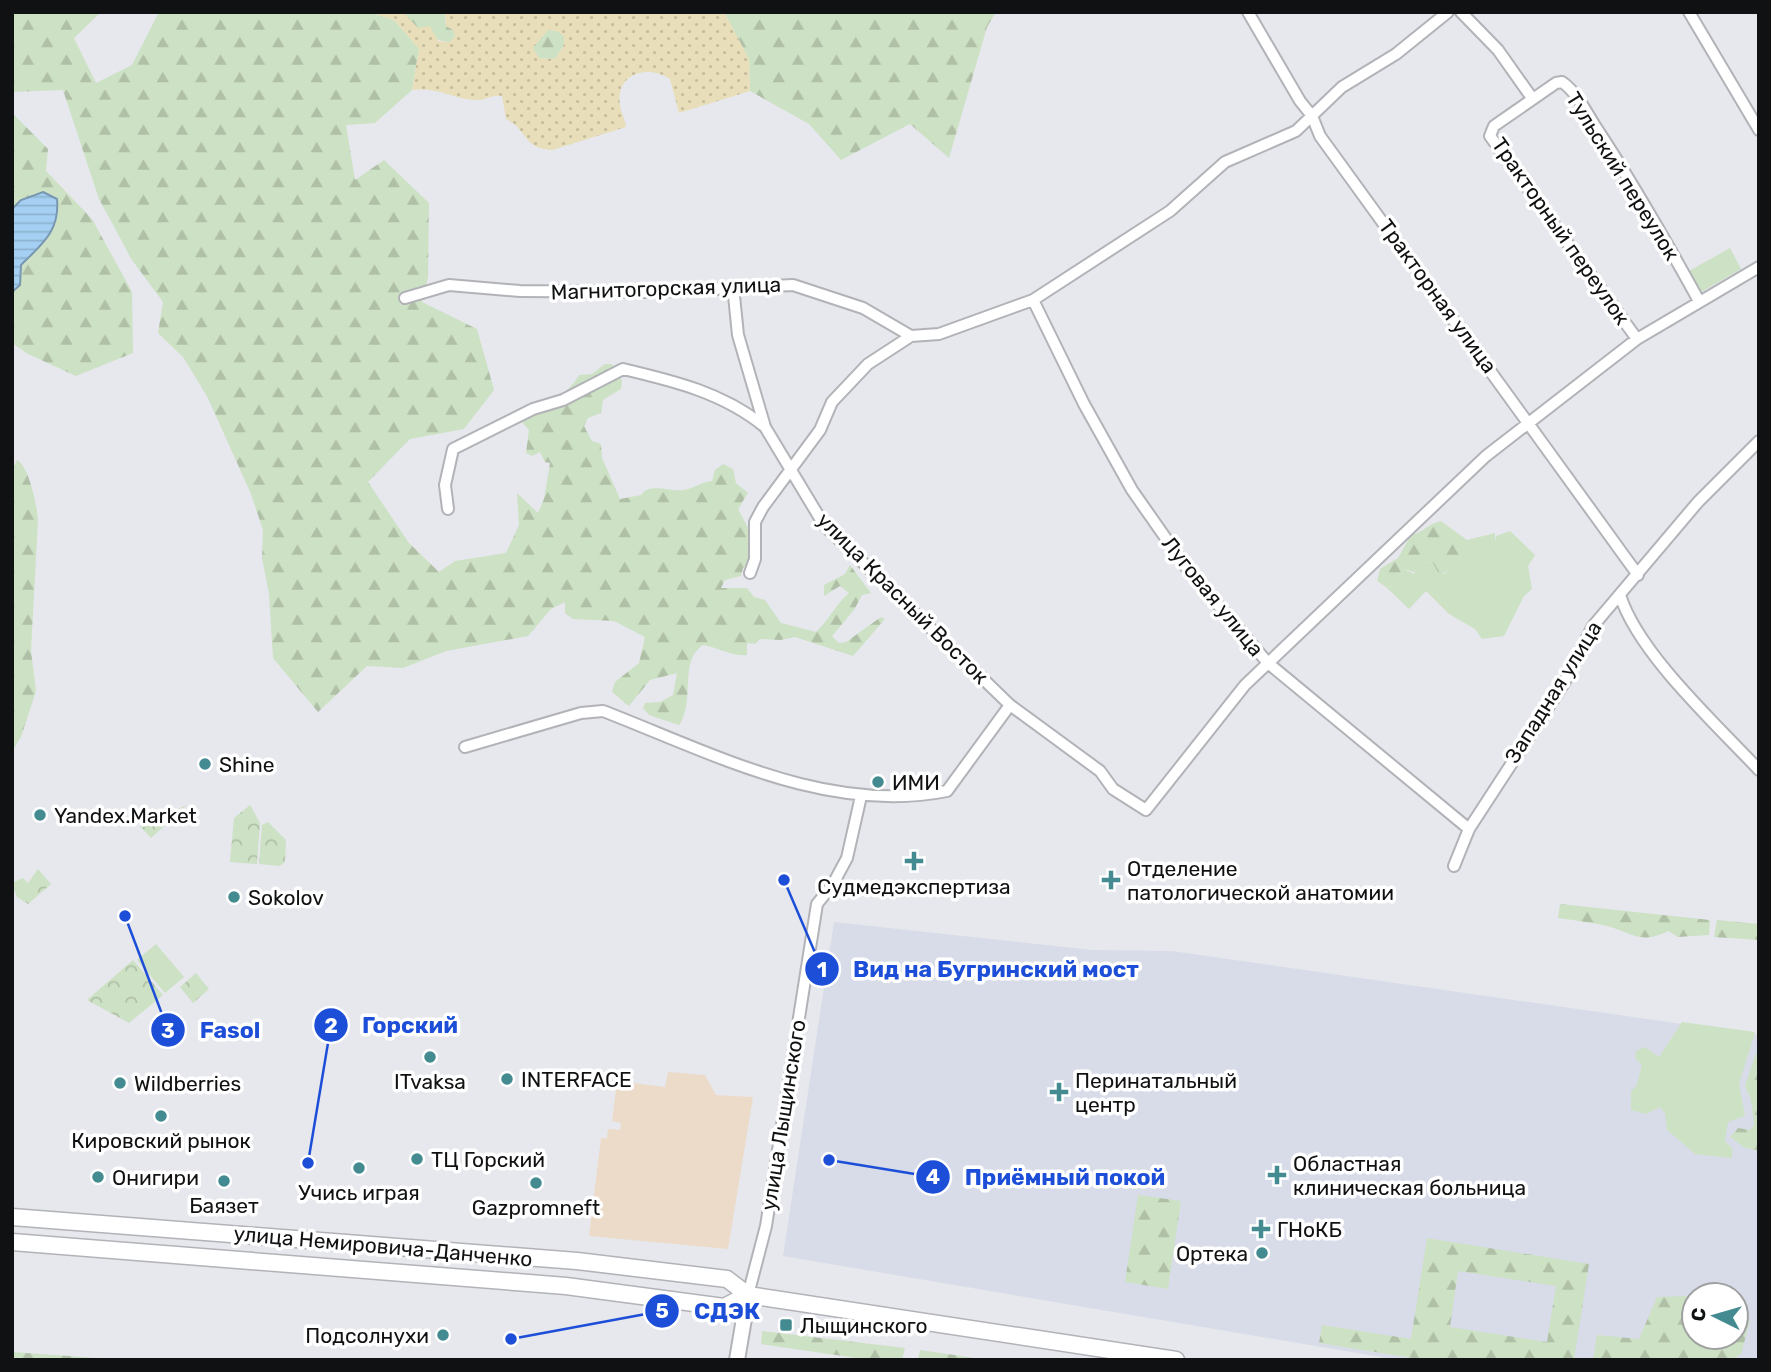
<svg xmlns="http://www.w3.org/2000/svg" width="1771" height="1372" font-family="Rubik,sans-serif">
<defs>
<pattern id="forest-firs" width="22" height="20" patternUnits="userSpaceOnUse" patternTransform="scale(1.75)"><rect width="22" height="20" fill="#cde1c4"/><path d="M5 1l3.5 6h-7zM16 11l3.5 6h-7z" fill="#afc0a7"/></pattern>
<pattern id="sand-dots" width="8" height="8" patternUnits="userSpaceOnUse" patternTransform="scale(1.75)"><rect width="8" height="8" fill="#e8deb9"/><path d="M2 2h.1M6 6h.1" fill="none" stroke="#c6bd9e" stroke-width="1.8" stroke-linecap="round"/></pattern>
<pattern id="park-crowns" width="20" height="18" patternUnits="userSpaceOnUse" patternTransform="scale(1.75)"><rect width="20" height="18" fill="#cde1c4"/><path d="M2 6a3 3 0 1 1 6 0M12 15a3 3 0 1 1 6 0" fill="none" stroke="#afc0a7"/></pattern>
<pattern id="water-rules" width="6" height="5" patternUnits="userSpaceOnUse" patternTransform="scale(1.75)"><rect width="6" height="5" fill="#a5d0f4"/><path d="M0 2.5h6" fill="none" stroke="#8db2d0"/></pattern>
</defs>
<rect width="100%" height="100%" fill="#e6e8ed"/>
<path fill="#d8dce8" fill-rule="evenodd" d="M834,922l258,28 80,1 587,84v325h-361l-615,-104zM1694,1295h42v42h-42z"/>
<path fill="#ecdbc9" d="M668,1072l37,3 11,20 37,2 -25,152 -139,-13 12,-98h6l1,-9 12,1 1,-7 -9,-2 5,-40 48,6z"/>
<path fill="#cde1c4" d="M1730,248l11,21 -40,23 -12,-21z
M1510,531l25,24 -7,11 4,23 -8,7 -20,40 -22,3 -7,-10 -26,-15 -23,-23 -17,18 -23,-22 6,-1 12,-17 10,5 8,-12 11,1 11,11 26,-26 25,-6 1,-6z
M156,944l28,33 -19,16 -28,-33z
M1682,1022l73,10 -16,52 6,32 -17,6 -3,19 7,7v10l-37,-4 -28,-24 -2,-17 -5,-6 -14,7 -15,-4v-19l5,-4 6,-22 -7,-7 1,-7 9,-4 14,10z"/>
<path fill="url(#forest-firs)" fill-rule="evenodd" d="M12,12h89l-27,26 22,45 36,-18 27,-53h210l25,8 25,29 -7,41 -37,33 -29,2 9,55 29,-20 45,43 -1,74 -6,25 55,27 17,61 -30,39 -54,10 -42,43 41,61 30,29 16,-11 51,-8 13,-28 -2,-32 21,20 6,-14 6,-36 -5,-1 -5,-10 -8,4 -6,-3 3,-23 -8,-9c21,-14 47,-25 58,-46l13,-1 13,-10h7l10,17 -1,8 -18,11 -2,13 -13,5 -4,8 8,15 9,3 1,14 18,41 21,-4c8,-13 29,-3 43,-5 11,-2 17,-8 28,-9l3,-11 8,-6 10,5 3,14 12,10 -10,16 14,26 -2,28 -7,5 -2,8 -16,4 -4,8h26l7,9 11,3 16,23 35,9c13,-12 20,-28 33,-39l-9,-7 -16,10v-11l21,-11 5,-9 21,28 -9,2 -8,15 -22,26 7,7 7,-1 35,-25 4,2 -32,37 -58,-19 -15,3 -20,-1 -5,5 -8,-1v12c-13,2 -31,-8 -44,-10 -25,16 -7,56 -24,80l-30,-10 -6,-7 2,-5 15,-1 13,-7 4,-22 -27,7 -21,26 -17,-14 3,-10 24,-19 6,-26 -31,-16 -41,-2 -8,-6v-11l-14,7 -23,27 -82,15 -43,17 -36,-2 -49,46 -45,-54 -4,-64 -7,-36 1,-28 -12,-36 -44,-98 -24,-39 -25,-24 5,-31 -31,-42 -33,-61 -36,-109 -51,2z
M395,12h50v11l9,7 1,6 -5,6c-21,-1 -36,-20 -55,-30z
M724,12h272l-9,15 -38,131 -39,-34 -69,36 -32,-36 -59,-33 -1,-32z
M548,30l9,1 7,5v9l-9,14 -16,-1 -7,-10z
M12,113l36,36 -2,22 46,48 40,73 1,61 -57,23 -48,-22 -16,-11v-51l8,-7 1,-20 27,-27 -27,-38 -9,9z
M17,460c12,6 20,46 21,60l-7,131 5,40 -15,46 -9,14v-281z
M1441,521l26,19 28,-7v9l-7,5 -18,1 -5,11c-11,3 -16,14 -26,15l-6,-11 -11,-1 -5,11 -13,-4 -12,17 -6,1 -9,-6 3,-12 18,-11 13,-23c12,-2 16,-11 30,-14z
M1560,904l150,16 -1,15 -31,2 -10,-6c-30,15 -37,0 -65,-6 -14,-3 -30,-5 -45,-7z
M1717,920l42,4v16l-45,-3z
M1756,1053l3,1v97l-14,-3 -15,-11 8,-9 12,2 4,-5 -3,-25 -6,-14z
M1138,1195l43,6 -13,88 -43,-7z
M1427,1238l162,26 -15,96h-149l-106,-17 3,-18 89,14zM1458,1271l98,15 -9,56 -97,-15z
M1694,1296v41h42v-30l14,14 -9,33 -9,6h-139l4,-25 42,4 18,-42z
M762,1331l143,17 -3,12h-32l-109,-16z
M920,1350l69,10h-71z
M12,1352l115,8h-115z"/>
<path fill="url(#sand-dots)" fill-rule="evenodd" d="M369,12l35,1 14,15 12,-2 8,15 12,1 5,-6 -2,-6 -7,-4 -1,-14h279l25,47 1,32 -71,22 -9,-34c-22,-15 -55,-6 -50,26 1,8 5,14 6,22l-74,23c-29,-1 -24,-20 -46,-31l-4,-23c-13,-2 -16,5 -26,4 -25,-1 -35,-13 -64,-10l7,-41 -25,-29zM548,30l9,1 7,5v9l-9,14 -16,-1 -6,-10z"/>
<path fill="url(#park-crowns)" d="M187,805l-36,33 -11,-12z
M250,805l10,18 -3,41 -27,-2 4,-44z
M268,822l18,18 -1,22 -5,4 -21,-2 3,-39z
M38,869l13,15 -23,20 -11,-7 -5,-14 11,-5 5,5z
M133,960l30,35 -34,28 -42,-23z
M196,973l13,16 -16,14 -13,-16z"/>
<path fill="url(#water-rules)" stroke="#7897b0" stroke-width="2" d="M43,192l14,7c3,32 -15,45 -36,66l-1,20 -8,7v-83l9,-9z"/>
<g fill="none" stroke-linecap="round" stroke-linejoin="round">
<g stroke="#b1b3b8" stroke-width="14">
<path id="street" d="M1248,12l52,89 12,15 8,20 318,439
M1461,12l37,38 34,48
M1689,12l70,118
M733,286l5,49 27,92 59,98 186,180 90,66 13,18 33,21 99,-125 241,-229 151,-117 122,-72
M405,298l44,-13 71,6 132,1 141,-7 70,23 48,28 28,-2 94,-34 137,-89 55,-49 71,-31 46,-44 54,-33 52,-42
M1033,300l51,104 48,86 56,80 80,93 201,166
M1637,339l-147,-203 4,-10 62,-43 6,-1c15,10 25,32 35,47 37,56 70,114 102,172
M448,509l-3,-24 8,-36 80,-40 30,-9 60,-31c51,12 101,24 142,58
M750,573l5,-14v-37l8,-15 57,-77 12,-28 36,-38 43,-28
M1620,595c18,58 96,129 139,175
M465,747l116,-34 22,-2c109,42 225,104 344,80l63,-86
M1454,866l15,-37 95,-146 29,-57 105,-124 61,-61
M748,1295l18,-69 51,-322 16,-20 14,-26 14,-62"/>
</g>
<g stroke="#b1b3b8" stroke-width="18">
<path id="secondary" d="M737,1360l11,-65"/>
</g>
<g stroke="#b1b3b8" stroke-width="19">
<path id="primary" d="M12,1217l565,44 150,18 21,16 428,65
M12,1242l554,44 158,21 24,-12"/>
</g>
<use href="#street" stroke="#fff" stroke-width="10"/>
<use href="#secondary" stroke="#fff" stroke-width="14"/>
<use href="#primary" stroke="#fff" stroke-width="16"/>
</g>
<g fill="#438b90" stroke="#fff" stroke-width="2.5">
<circle cx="205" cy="764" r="7"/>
<circle cx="878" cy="782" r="7"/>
<circle cx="40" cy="815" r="7"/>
<path d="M910.5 850.5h7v7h7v7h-7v7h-7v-7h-7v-7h7z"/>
<path d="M1107.5 869.5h7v7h7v7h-7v7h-7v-7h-7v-7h7z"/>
<circle cx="234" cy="897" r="7"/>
<circle cx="430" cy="1057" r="7"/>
<circle cx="507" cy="1079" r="7"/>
<circle cx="120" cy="1083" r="7"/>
<path d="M1055.5 1081.5h7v7h7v7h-7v7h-7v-7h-7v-7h7z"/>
<circle cx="161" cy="1116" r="7"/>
<circle cx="417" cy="1159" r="7"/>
<circle cx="359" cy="1168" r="7"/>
<path d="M1273.5 1164.5h7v7h7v7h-7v7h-7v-7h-7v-7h7z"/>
<circle cx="98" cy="1177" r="7"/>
<circle cx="224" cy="1181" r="7"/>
<circle cx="536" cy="1183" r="7"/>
<path d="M1257.5 1218.5h7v7h7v7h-7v7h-7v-7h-7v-7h7z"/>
<circle cx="1262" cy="1253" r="7"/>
<rect x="779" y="1318" width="14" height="14" rx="3.5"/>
<circle cx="443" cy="1335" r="7"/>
</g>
<g text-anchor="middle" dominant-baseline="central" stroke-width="7" stroke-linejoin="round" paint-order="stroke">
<g font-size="21" fill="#101112" stroke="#fff">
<text transform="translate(1623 176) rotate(58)">Тульский переулок</text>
<text transform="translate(1561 231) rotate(55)">Тракторный переулок</text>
<text transform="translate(666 288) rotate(-2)">Магнитогорская улица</text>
<text transform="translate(1438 296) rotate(54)">Тракторная улица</text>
<text transform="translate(1213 596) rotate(51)">Луговая улица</text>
<text transform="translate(903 598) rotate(45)">улица Красный Восток</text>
<text transform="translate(1553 692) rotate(-58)">Западная улица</text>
<text transform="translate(783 1115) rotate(-81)">улица Лыщинского</text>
<text transform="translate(383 1246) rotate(5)">улица Немировича-Данченко</text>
</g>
<g font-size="21" fill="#101112" stroke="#fff" text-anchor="start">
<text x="219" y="764">Shine</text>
<text x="892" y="782">ИМИ</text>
<text x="54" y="815">Yandex.Market</text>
<text x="1127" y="868">Отделение<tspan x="1127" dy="24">патологической анатомии</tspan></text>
<text x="914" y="886" text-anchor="middle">Судмедэкспертиза</text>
<text x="248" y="897">Sokolov</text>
<text x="521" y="1079">INTERFACE</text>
<text x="1075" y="1080">Перинатальный<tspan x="1075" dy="24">центр</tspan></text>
<text x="430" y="1081" text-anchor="middle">ITvaksa</text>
<text x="134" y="1083">Wildberries</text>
<text x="161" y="1140" text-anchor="middle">Кировский рынок</text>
<text x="431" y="1159">ТЦ Горский</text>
<text x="1293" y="1163">Областная<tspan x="1293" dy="24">клиническая больница</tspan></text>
<text x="112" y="1177">Онигири</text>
<text x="359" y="1192" text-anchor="middle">Учись играя</text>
<text x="224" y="1205" text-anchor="middle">Баязет</text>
<text x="536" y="1207" text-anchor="middle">Gazpromneft</text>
<text x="1277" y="1229">ГНоКБ</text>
<text x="1248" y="1253" text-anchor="end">Ортека</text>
<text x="800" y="1325">Лыщинского</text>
<text x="429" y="1335" text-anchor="end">Подсолнухи</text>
</g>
</g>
<path fill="none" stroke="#1d4ed8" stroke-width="2.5" d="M784 880L822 969M308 1163L331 1025M125 916L168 1030M829 1160L933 1177M511 1339L662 1311"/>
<g fill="#1d4ed8" stroke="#fff" stroke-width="2.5">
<circle cx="784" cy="880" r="7"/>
<circle cx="308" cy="1163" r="7"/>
<circle cx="125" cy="916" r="7"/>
<circle cx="829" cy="1160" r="7"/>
<circle cx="511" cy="1339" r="7"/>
<circle cx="822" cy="969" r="18"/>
<circle cx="331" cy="1025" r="18"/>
<circle cx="168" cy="1030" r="18"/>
<circle cx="933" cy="1177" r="18"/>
<circle cx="662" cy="1311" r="18"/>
</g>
<g font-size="21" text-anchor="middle" font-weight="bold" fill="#fff">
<text x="822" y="977">1</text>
<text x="331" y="1033">2</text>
<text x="168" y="1038">3</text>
<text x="933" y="1184">4</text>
<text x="662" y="1318">5</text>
</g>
<g font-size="23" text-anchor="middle" font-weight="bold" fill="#1d4ed8" stroke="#fff" stroke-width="7" stroke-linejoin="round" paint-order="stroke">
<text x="996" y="977">Вид на Бугринский мост</text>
<text x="410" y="1033">Горский</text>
<text x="230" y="1038">Fasol</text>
<text x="1065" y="1185">Приёмный покой</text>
<text x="727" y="1319">СДЭК</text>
</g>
<rect width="1771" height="1372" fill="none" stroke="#101112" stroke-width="28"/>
<g transform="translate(1715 1316) rotate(275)"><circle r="33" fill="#ffffff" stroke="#9fa0a0" stroke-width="2"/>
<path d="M0-5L12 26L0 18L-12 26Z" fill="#438b90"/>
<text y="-10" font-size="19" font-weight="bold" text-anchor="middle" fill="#101112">С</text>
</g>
</svg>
